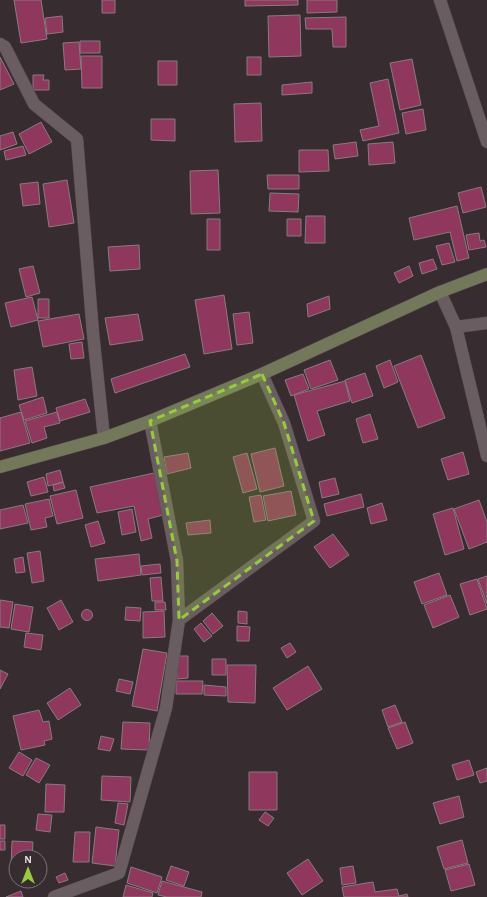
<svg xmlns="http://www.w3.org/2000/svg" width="487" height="897" font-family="'Alegreya Sans',sans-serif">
<rect width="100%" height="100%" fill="#372d30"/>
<path fill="#8f375d" stroke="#887b80" d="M14,0h27l6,39 -26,4z
M102,0h13v13h-13z
M245,0h53v5l-53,1z
M307,0h30v12l-30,1z
M300,15l1,41 -32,1 -1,-41z
M62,16l1,16 -16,2 -2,-16z
M346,17v30h-13l-1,-18h-26l-1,-11z
M80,41h20v12h-20z
M79,42l2,27 -16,1 -2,-27z
M81,56h21v32h-20z
M0,57l14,27 -14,6z
M247,57h14v18h-14z
M412,59l9,46 -21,5 -10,-47z
M158,61h19v24h-19z
M33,75h11l-1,5h6v10h-16z
M388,79l11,54 -36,8 -3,-11 19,-4 -9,-43z
M312,82v11l-30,2v-10z
M261,103l1,38 -27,1 -1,-38z
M423,109l3,21 -20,4 -4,-21z
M151,119h24v22l-24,-1z
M41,122l11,20 -23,12 -10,-20z
M13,132l4,12 -17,6v-14z
M356,142l2,14 -23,3 -2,-14z
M393,142l2,21 -26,2 -1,-21z
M23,146l3,9 -20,5 -2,-9z
M299,150h29l1,21 -30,1z
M218,170l2,43 -29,1 -1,-43z
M267,175h32v14h-31z
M67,180l7,43 -25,4 -6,-43z
M38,182l2,22 -17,2 -3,-22z
M481,187l5,20 -23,6 -5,-20z
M270,193l29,1 -1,18 -29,-1z
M457,206l12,52 -12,3 -7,-29 -36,8 -5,-22z
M306,216h19v27h-20z
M207,219h13v31h-13z
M287,219h14v17h-14z
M479,233l1,8 4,-1 2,7 -17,3 -3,-15z
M449,243l6,19 -13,3 -6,-19z
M139,245l1,24 -30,2 -2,-24z
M433,259l4,10 -15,5 -3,-11z
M33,266l7,27 -14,4 -7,-28z
M409,266l4,10 -14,7 -5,-10z
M224,295l8,54 -28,5 -9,-54z
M329,296l1,13 -22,8 -1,-13z
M32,297l6,23 -27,7 -6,-24z
M38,299h11v19h-11z
M249,312l4,31 -16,2 -4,-31z
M79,314l5,25 -41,8 -5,-26z
M138,314l5,26 -33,5 -5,-27z
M82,342l2,16 -13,1 -2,-15z
M185,354l5,13 -75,26 -4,-14z
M421,355l24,63 -27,10 -24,-62z
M330,360l8,20 -27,9 -7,-19z
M390,360l8,22 -14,6 -8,-22z
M32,367l5,29 -19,4 -4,-30z
M365,373l8,23 -21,7 -7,-23z
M303,374l6,15 -18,7 -6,-16z
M345,381l5,20 -33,10 8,24 -17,6 -14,-46z
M43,397l4,16 -23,7 -5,-15z
M85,399l5,13 -30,9 -4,-13z
M21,412l9,31 -30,8v-33z
M57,412l3,11 -16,4 3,11 -15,5 -7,-22z
M370,414l8,25 -15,4 -7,-24z
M275,448l9,38 -24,6 -9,-38z
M463,452l6,22 -21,6 -7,-21z
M188,453l3,15 -24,6 -3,-17z
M247,453l10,36 -14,4 -10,-36z
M60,470l3,12 -15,4 -2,-12z
M154,473l9,42 -15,4 4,19 -11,3 -7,-35 -37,7 -7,-26z
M44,477l4,15 -17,4 -4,-14z
M335,478l4,16 -17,4 -3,-16z
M63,482l2,6 -11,3 -1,-6z
M76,490l7,28 -26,6 -7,-28z
M291,491l5,24 -28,6 -5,-25z
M361,494l3,13 -37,9 -3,-12z
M261,495l5,25 -12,2 -5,-25z
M49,499l4,17 -8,2 2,9 -16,3 -6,-26z
M479,500l8,22v20l-18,7 -15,-40z
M382,503l5,17 -16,4 -4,-16z
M23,505l5,18 -28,6v-19z
M453,508l11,41 -19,6 -12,-41z
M132,509l4,23 -14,3 -4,-23z
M210,520l1,13 -23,2 -2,-12z
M98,521l7,22 -14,4 -6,-22z
M333,534l16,21 -19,13 -16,-21z
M40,551l4,30 -12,2 -5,-30z
M139,554l2,21 -43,6 -3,-22z
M23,557l2,15 -9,1 -2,-14z
M160,564l1,9 -19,2 -1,-9z
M439,573l8,22 -25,9 -8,-22z
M487,576v28l-9,-25z
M161,577l2,24h-11l-2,-23z
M477,579l10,30 -17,6 -10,-31z
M450,595l9,22 -26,11 -9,-23z
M0,600l13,2 -4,26 -9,-1z
M61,600l12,22 -14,8 -12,-22z
M155,602h10l1,8h-11z
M15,604l18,3 -4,25 -18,-3z
M126,607l15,1 -1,13 -15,-1z
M81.5 615a5.5 5.5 0 1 1 11 0a5.5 5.5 0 1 1-11 0Z
M164,611l1,26 -22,1v-26z
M238,611l9,1v12l-9,-1z
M212,613l11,13 -10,8 -10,-13z
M201,623l11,13 -8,6 -10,-13z
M237,626l13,1 -1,14h-12z
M26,633l17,2 -2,15 -17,-3z
M290,643l6,9 -9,6 -6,-10z
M143,649l24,4 -10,58 -25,-5z
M177,656h11v22l-11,1z
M212,659h14v16h-14z
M227,665h29l-1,38 -27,-1z
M308,666l14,23 -35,21 -14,-22z
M0,670l8,4 -8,15z
M119,679l14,3 -3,12 -14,-3z
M176,681h27l-1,13h-26z
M204,685l22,2v9l-22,-1z
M70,688l11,17 -23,15 -11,-17z
M395,705l7,17 -14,5 -6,-17z
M39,710l4,12 6,-1 3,18 -8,2 1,4 -24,5 -8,-34z
M123,722l27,1 -1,27 -28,-1z
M405,722l8,21 -16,6 -9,-21z
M101,736l13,3 -4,12 -12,-2z
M19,752l13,8 -9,16 -14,-8z
M36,758l14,7 -11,18 -13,-8z
M469,760l5,15 -17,5 -5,-15z
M487,768v13l-7,2 -4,-11z
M249,772h28v38h-28z
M102,776l29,1 -1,25 -29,-2z
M46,784l19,1 -1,27h-19z
M459,796l5,21 -24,7 -7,-21z
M118,803l10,1 -4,21 -9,-2z
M265,812l9,6 -6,8 -9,-6z
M38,814l14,1 -2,17 -14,-2z
M0,825h5v14h-5z
M96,827l23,3 -4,36 -23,-3z
M75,832h15l-1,30h-16z
M462,840l6,23 -24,6 -7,-22z
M0,841h5v9h-5z
M12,841l21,1 -1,15h-16v11h-5z
M308,859l15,22 -21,14 -15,-22z
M469,864l6,21 -24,6 -6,-21z
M171,866l18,6 -5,14 -18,-6z
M353,866l3,17 -14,2 -2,-17z
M131,867l31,10 -5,16 -30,-10z
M65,873l3,7 -9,3 -3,-6z
M162,881l40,11 -1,5h-34l-9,-2z
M373,882l2,10 22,-3 2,7 8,-2 1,3h-64l-2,-10z
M126,885l27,8 -1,4h-29z
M21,891l2,6h-17z"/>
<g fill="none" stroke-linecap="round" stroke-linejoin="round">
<g stroke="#554c4f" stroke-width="13">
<path id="street" d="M440,0l47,142
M0,44l5,3 29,57 43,35 16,194 11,105
M440,292l16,35 31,-4
M456,327l31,129
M179,620l135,-99 -30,-98 -22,-49
M54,897l65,-24 47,-165 13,-88 -2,-59 -27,-140"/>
</g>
<g stroke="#554c4f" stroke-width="13">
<path id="secondary" d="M0,467l104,-29 46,-17 112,-47 178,-82 47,-18"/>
</g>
<use href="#street" stroke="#695d61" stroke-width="12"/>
<use href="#secondary" stroke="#73785a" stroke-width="12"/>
</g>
<path fill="#96cc3a" fill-opacity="0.2" stroke="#96cc3a" stroke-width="3" stroke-dasharray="8 5" stroke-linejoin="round" d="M262,374l22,49 30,98 -135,99 -2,-59 -27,-140z"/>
<g transform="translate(28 869)"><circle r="19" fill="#372d30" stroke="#7b7375"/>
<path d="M0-3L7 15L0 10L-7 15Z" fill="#96cc3a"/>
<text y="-6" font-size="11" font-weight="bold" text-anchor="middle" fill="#e2dbdd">N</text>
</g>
</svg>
